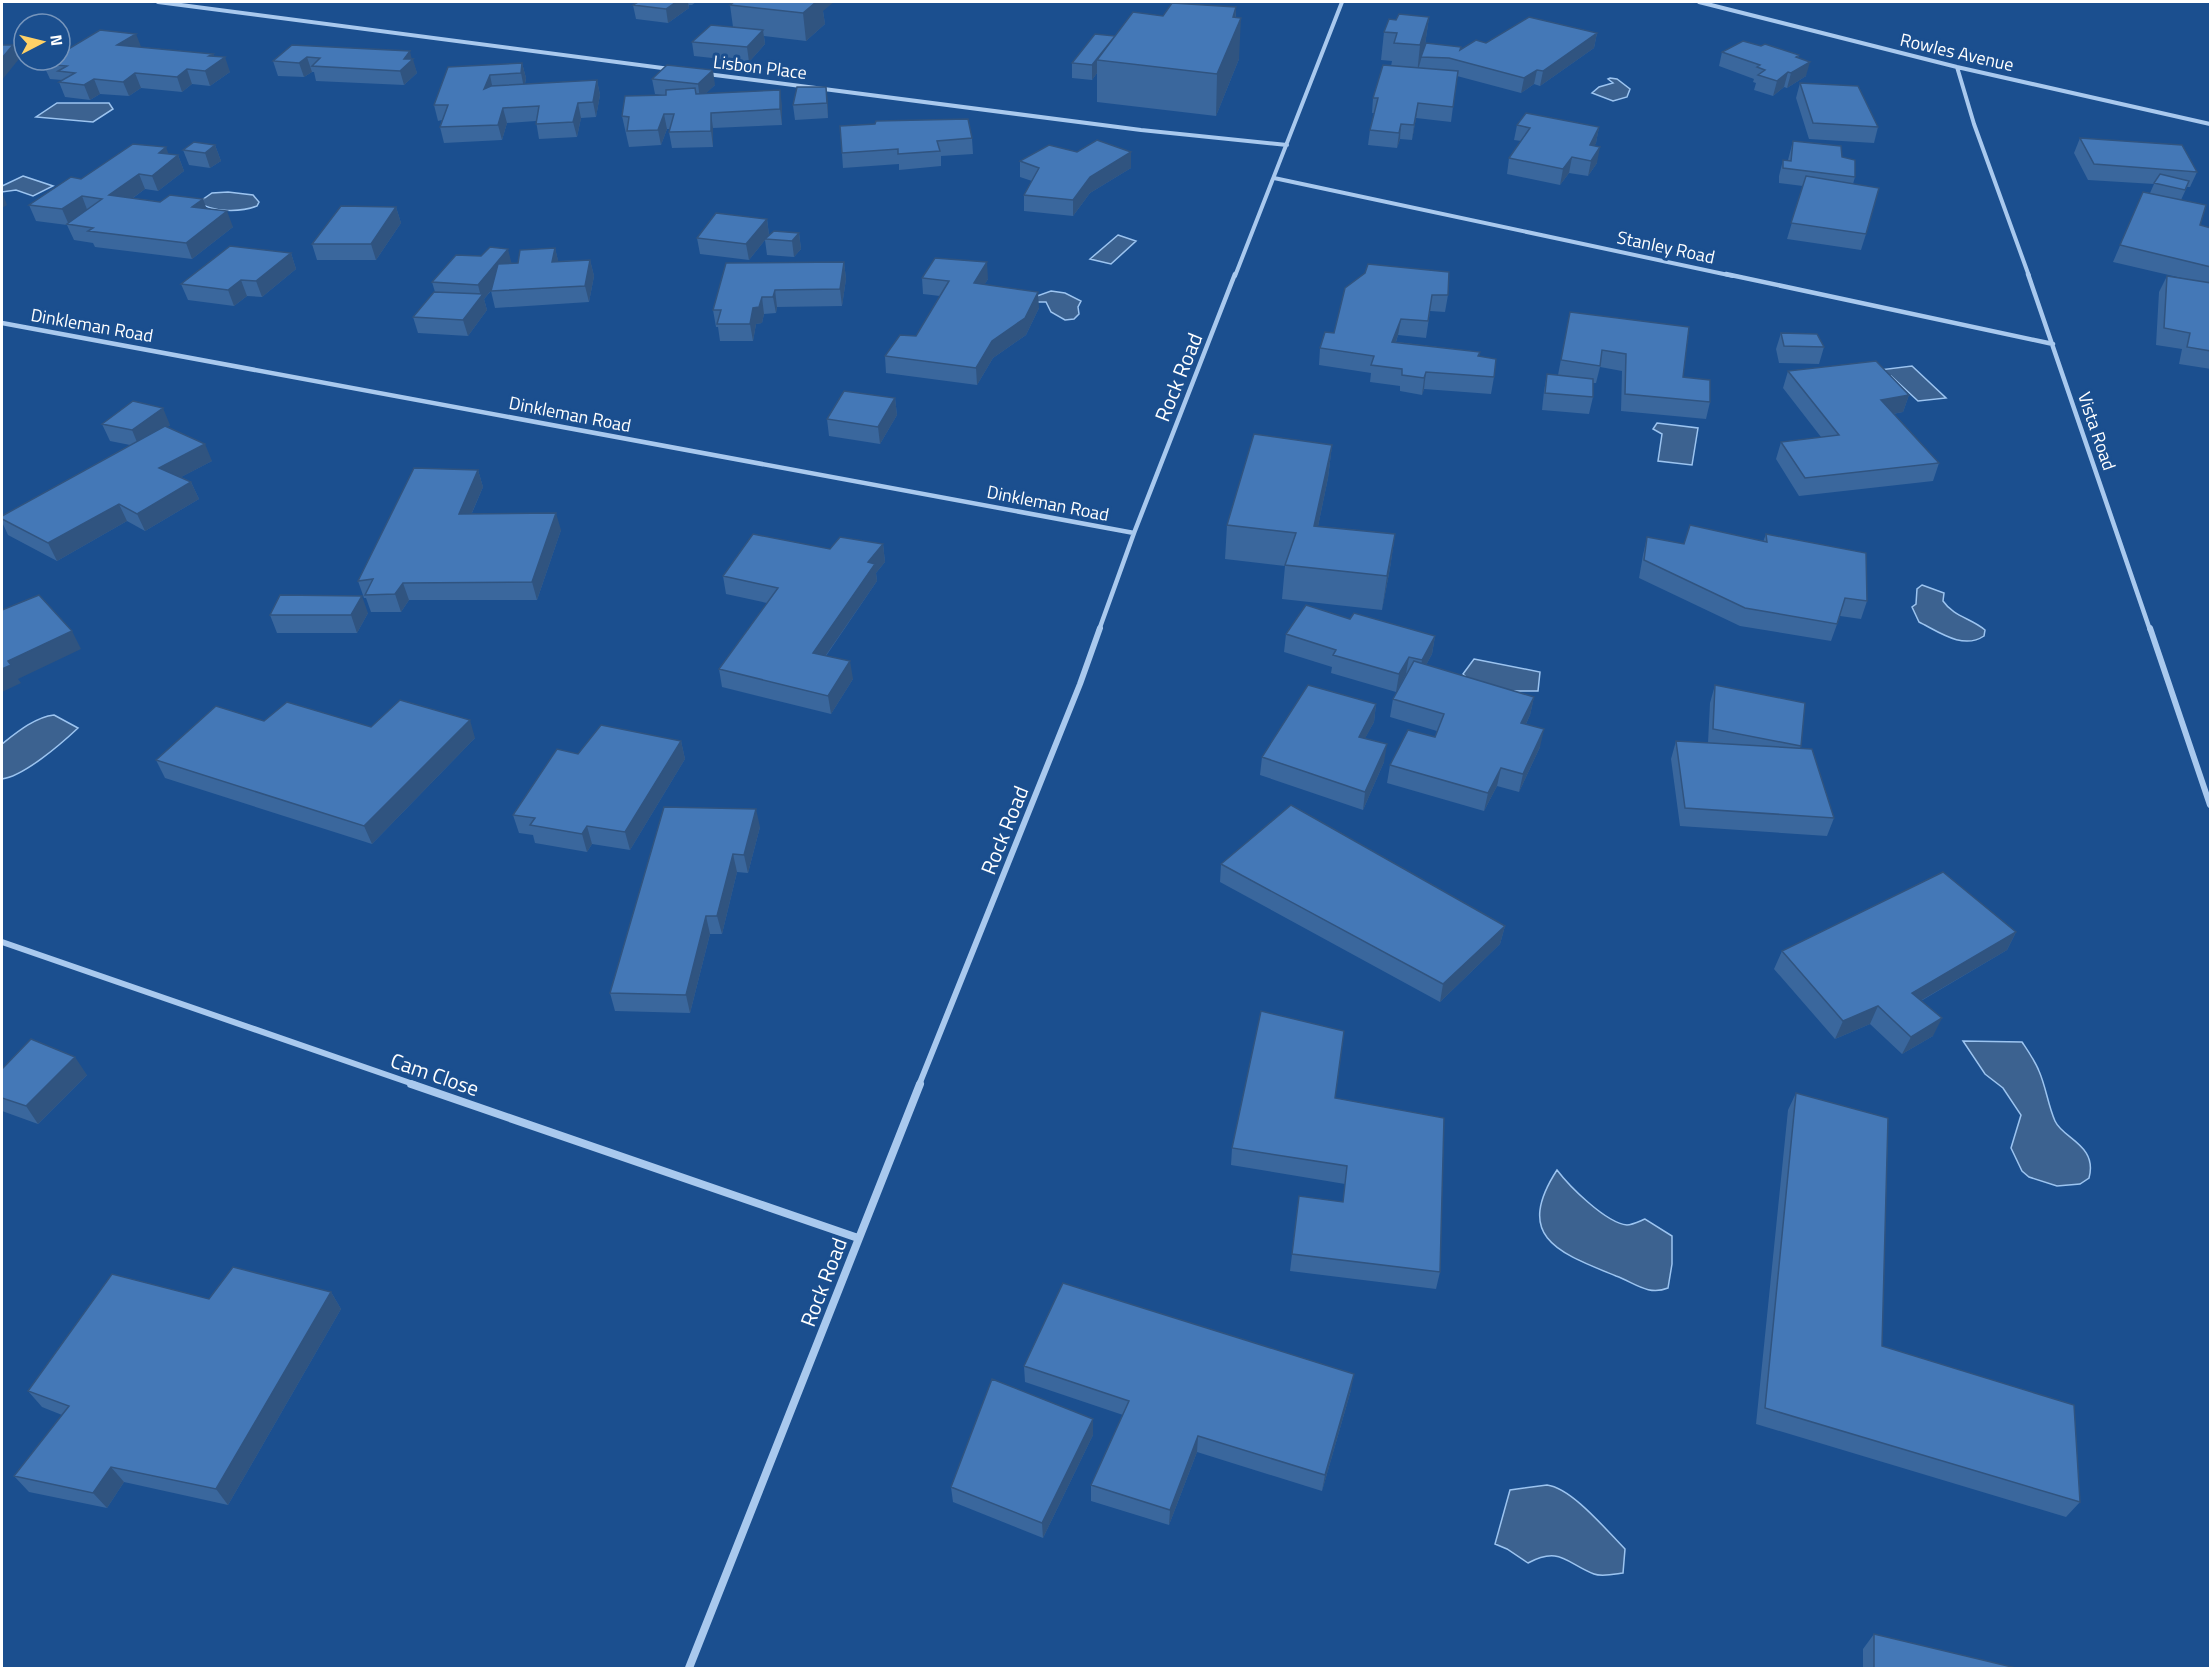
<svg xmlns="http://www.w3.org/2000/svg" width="2212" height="1670" font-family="'Titillium Web',sans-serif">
<rect width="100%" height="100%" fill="#1b4f8f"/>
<path fill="#3c6290" stroke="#9cc4f0" stroke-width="1.5" d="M1610,78l7,1 13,10 -3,8 -14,4 -21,-8 7,-6 14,-4 -5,-4z
M57,103h52l4,6 -20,13 -57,-5z
M23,176l30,10 -20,10 -17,-6 -14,2v-6z
M228,192l25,3 6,7 -2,4c-15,6 -45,7 -58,-4l13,-9z
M1118,235l18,6 -25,23 -21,-5z
M1051,291l14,2 16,8 -3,6 1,7 -5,5 -9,1 -14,-8 -5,-10h-10l1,-6z
M1912,366l34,32 -28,3 -27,-25 -9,-1 -3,-5z
M1657,423l41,5 -6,37 -34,-4 4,-27 -9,-5z
M1922,585l22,8 -1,8c11,16 28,17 42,29l-1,6c-21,14 -45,-4 -65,-14l-7,-15 4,-3 1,-15z
M1474,659l66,13 -2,19h-58l-17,-17z
M54,715l24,13c-17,16 -54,48 -76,51v-35c14,-11 33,-27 52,-29z
M1963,1041l59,1c6,9 13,19 17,29 7,16 9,34 16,50 8,18 43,24 34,57l-9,6 -23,2 -28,-9 -7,-6 -11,-23 10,-33 -18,-27 -18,-14z
M1557,1170c12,16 49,53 70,55 5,0 13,-4 18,-6l27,17v28l-4,24c-20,8 -33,-5 -52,-12 -56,-23 -103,-38 -59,-106z
M1547,1485c25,3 60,46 78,64l-2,24c-8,1 -21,4 -29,1 -28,-11 -34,-28 -66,-11l-21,-14 -12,-5 15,-54z"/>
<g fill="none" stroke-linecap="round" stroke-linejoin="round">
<path stroke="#a9c9ee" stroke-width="4" d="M158,2l512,67
M1699,2l258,65 253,57
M1957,67l17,57 55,152
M707,74l434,56 146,15
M1274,178l459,98
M1235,276l107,-274"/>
<path stroke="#a9c9ee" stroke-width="4.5" d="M1726,274l327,70
M2028,274l122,356
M2,323l1132,210
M1099,630l35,-97 101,-259"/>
<path stroke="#a9c9ee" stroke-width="6" d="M2150,628l60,177
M2,942l414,143
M919,1085l161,-401 20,-56"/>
<path stroke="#a9c9ee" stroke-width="8" d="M411,1084l447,154
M689,1668l231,-584"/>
</g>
<path fill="#3a679d" d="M638,2h58l-4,3h-3v3l-21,15 -32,-4 -3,-14z
M730,5l93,6 2,13 -19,17 -42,-5 1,8 -16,18 -55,-6 -2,-14 41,-15z
M1236,7v11l3,41 -23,57 -119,-14v-29l-5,7 -20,-2v-15l43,-27 48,-20z
M1429,17l-4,28 36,2v3l25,-7 111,-10 -3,15 -54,38 -6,-2 -13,9 -64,-17 -6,46 -35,-4 -4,22 -12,-1 -3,9 -29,-3 2,-15 4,-17h-2l1,-15 18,-32 1,-5 -11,-1 3,-28 12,-12z
M292,45l120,14 5,14 -13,12 -88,-4 -2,-9h-2l-8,5 -26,-1 -5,-15z
M1761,46l38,9 -1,3 8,18 -19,12 -3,-1 -11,9 -19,-6 2,-7 -3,-1 1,-3 -35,-13 3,-14z
M141,47l72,7 1,3 16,15 -20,14 -18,-2 -10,8 -41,-4 -12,8 -29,-2 -10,6 -25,-3 -6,-15 3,-2 -12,-1 -7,-15z
M522,63l4,15 -1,6 72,-4 3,15 -4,22 -15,1 -4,19 -38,2 -3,-18 -29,2 -5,17 -58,3 -4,-16 2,-7 -4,1 -4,-16 14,-38z
M652,79l63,6 -9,8 76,12v20l-69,3v19l-41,1 -3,-16 1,-3h-3l-6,16 -32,2 -7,-31 40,-21 -7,-1z
M1800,83l78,44 -4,16 -65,-4 -13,-41z
M828,102v16l-33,2 -2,-15z
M1517,125l82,2 -3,16 -2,3 3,17 -9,13 -19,-3 -9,12 -53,-11 2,-16 12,-17 -7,-1z
M840,126l132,12 1,16 -32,2v10l-42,4v-6l-56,4z
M2080,138l117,34 -7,15h-3l-6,13 19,25 11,3v141l-32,-5 3,-15 -26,-4 3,-53 8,-16 19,3 -73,-17 30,-70 7,1 4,-9 -66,-4 -14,-27z
M1793,141l49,16 13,20 -2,7 13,50 -5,16 -74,-11 16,-53 -24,-3v-7l4,-16h5z
M215,145l6,16 -11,7 -21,-3 -6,-15z
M1131,152v16l-41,25 -17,23 -49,-5v-16l8,-14 -12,-4v-16z
M168,154l10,1 6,16 -26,20 -13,-2 -12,9 73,10 27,19 -41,32 -97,-12 -2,-4 -19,-3 -7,-15 -31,-4 -7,-16 52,-26z
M396,207l5,16 -25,37h-59l-5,-16z
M767,219l2,16 30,-2 2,16 -7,8 -27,-2 -2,-15 -16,20 -49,-6 -3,-16z
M555,248l3,13 32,-1 4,16 -5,26 -94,6 -4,-17 -7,8 3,11 -19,26 -50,-3 -5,-16 22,-25 -3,-10 49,-26 31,7h6z
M291,253l5,16 -34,28 -15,-1 -13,10 -46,-6 -7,-16z
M844,262l2,17 -4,27 -65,1 -1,6 -12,1 -2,9 -6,1 -3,17h-33l-2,-14h-2l-3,-17z
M922,278l66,1 -4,6 55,23 -13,27 -33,23 -16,27 -91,-12 -1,-17 31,-20 24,-40 -17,-2z
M1345,288l103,7 -3,17 -15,-1 -4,27 -28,-3 -2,7 84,10 -1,4 15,21 -3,17 -67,-5 -2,6 -22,-4v-5l-30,-4 1,-9 -52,-8 1,-17 14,-15z
M1570,312l113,65 27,25 -4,17 -85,-8 1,-40 -22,-4 -4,16h-3v14l-4,17 -47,-4 2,-19 3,-17 11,1z
M1781,333l43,14 -5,17 -40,-1 -3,-14z
M1788,371l121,24 -6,17 -10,2 46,49 -6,18 -134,15 -23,-37 5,-17 40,-5 -38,-49z
M895,398l2,17 -17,29 -51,-8 -2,-17z
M102,424l68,1 -3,2 45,34 -31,16 10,5 8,17 -54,32 -18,-10 -70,40 -49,-26 -6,-13v-6l128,-71 -20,-4z
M1332,445l-4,33 -10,48 77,8 -5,34 -8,42 -100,-11 3,-33 -60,-7 2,-34z
M478,470l5,17 -11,26 89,17 -24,70h-128l-8,12h-30l-5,-14h-2l-6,-17z
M1766,534l101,67 -6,18 -21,-3 -9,25 -91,-15 -101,-48 4,-23 4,-18 37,7 79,-2z
M883,544l2,18 -9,11 1,8 -51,75 27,23 -22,35 -109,-27 -3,-18 48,-66 -41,-9 -3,-18 107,-27z
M368,613l-11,20h-80l-7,-18z
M1350,619l85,17 -3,18 -6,11 108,32 -4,18 -4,9 14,23 -21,45 -22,-6 -13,25 -97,-28 3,-18 45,-28 2,-6 -47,-14 3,-18 13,-25 -10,18 -65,-19 1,-6 -48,-15 2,-18z
M1715,685l86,61 -1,2 34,70 -7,18 -147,-10 -9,-67 5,-18 32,2 2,-40z
M1376,704l-2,18 -9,16 19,24 -21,48 -103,-35 2,-18z
M264,721l107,6 104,11 -103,106 -207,-66 -9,-18z
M681,741l4,18 -55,91 -38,-6 -5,8 -52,-9 -2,-8 -14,-2 -6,-18 65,-61z
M664,807l96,20 -12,46 -11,-1 -15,62h-12l-20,79 -75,-2 -5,-18z
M1221,864l284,62 -5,18 -60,58 -220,-120z
M2016,932l-9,18 -86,51 12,35 -31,18 -32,-30 -35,15 -61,-70 8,-18z
M2,1069l85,6 -49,49 -36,-13z
M1796,1093l86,253 198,156 -14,15 -310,-93 32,-314z
M1335,1098l105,174 -4,17 -146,-18 9,-75 44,6 2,-18 -114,-19 1,-17z
M331,1292l10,17 -113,196 -104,-23 -17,26 -78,-16 -15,-16 48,-61 -20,-8 -14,-16 181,-92z
M1024,1366l327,24 -29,101 -125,-39 -28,73 -78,-24v-16l32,-70 -98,-33z
M1093,1419v16l-50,103 -90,-36 -2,-15z
M1874,1634l142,34h-153v-19z"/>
<path fill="#305480" d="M676,2h12l1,6 -21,15 -2,-14z
M816,2h18l-11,9 2,13 -19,17 -3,-28z
M1236,7l-1,25 6,-14 -2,41 -23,57 1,-42z
M1429,17l-4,28 -8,29 3,-29z
M763,30l2,14 -16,18 -2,-15z
M1597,33l-3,15 -54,38 3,-15z
M136,34l6,15 -25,-4z
M1115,36l-18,24v13l-5,7v-15z
M13,45l6,14 -17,21v-22z
M410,51l2,9 1,-1 4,14 -13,12 -4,-14 4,-12z
M213,54l4,9 8,-6 5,15 -20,14 -5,-15 4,-15z
M307,57l5,15 -8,5 -5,-14z
M1810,62l-4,14 -19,12 4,-15z
M522,63l4,15 -2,10 -3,-15z
M187,69l5,15 -10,8 -5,-15z
M713,70l2,15 -15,14 -2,-15z
M1537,70l-3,14 -13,9 3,-15z
M1788,72l-4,15 -11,9 4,-15z
M135,73l6,15 -12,8 -6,-14z
M490,75l3,15 -9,-1z
M94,79l6,15 -10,6 -6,-15z
M597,80l3,15 -4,22 -3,-15z
M826,87l2,15v16l-1,-15z
M780,90l2,15v20l-2,-16z
M578,103l3,15 -4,19 -4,-15z
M1418,103l-2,15 -4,22 2,-15z
M503,108l4,15 -5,17 -4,-15z
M711,113l2,15v19l-2,-16z
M664,114l3,15 -6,16 -3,-15z
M1401,124l-1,15 -3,9 2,-15z
M1599,127l-3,16 -9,17 3,-15z
M215,145l6,16 -11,7 -5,-15z
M166,147l5,14 7,-6 6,16 -26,20 -6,-15 7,-23z
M1600,147l-3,16 -9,13 3,-15z
M1131,152v16l-41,25 -17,23v-16l17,-23z
M1572,157l-3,16 -9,12 3,-16z
M139,174l6,15 -29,21 -7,-15z
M2,192l5,13 -5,3z
M82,196l6,16 -19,13 -7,-16z
M203,199l6,16 -17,-8z
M396,207l5,16 -25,37 -5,-16z
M227,211l6,16 -41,32 -6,-16z
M767,219l2,16 -20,25 -3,-16z
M799,233l2,16 -7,8 -2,-16z
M555,248l4,16 -7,-2z
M508,249l4,16 -28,34 3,11 -19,26 -5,-16 18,-23 -3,-12z
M291,253l5,16 -34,28 -6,-16z
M590,260l4,16 -5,26 -4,-16z
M844,262l2,17 -4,27 -2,-17z
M987,262l1,17 -13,21 -1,-17z
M241,280l6,16 -13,10 -6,-16z
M775,290l2,17 -1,6 -3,-16z
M1038,292l1,16 -13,27 -33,23 -16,27 -1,-17 16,-27z
M762,297l2,17 -2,9 -6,1 -3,17 -3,-17 3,-16z
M1401,319l-3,16 -8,24 2,-17z
M1426,372l-2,17 -2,6 2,-17z
M1909,395l-6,17 -28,5 6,-17z
M895,398l2,17 -17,29 -2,-17z
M163,408l7,17 -31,22 -7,-17z
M205,444l7,17 -46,24 -7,-17z
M1332,445l-4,33 -17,82 3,-34z
M478,470l5,17 -19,44 -5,-17z
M191,482l8,17 -54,32 -8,-17z
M119,504l8,17 -70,40 -9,-18z
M556,513l5,17 -24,70 -5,-18z
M1395,534l-5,34 -8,42 5,-34z
M883,544l2,18 -9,11 1,8 -62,90 -2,-18 55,-91z
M403,583l6,17 -8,12 -6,-18z
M362,596l6,17 -11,20 -6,-18z
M72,631l9,18 -63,30 3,4 -19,9v-23l6,-8z
M1435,636l-3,18 -13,24 3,-18z
M1409,657l-3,17 -10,18 3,-18z
M850,661l3,18 -22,35 -3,-18z
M1534,697l-4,18 -12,26 3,-18z
M1376,704l-2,18 -18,33 3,-18z
M470,720l5,18 -103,106 -8,-18z
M1544,729l-4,18 -21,45 4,-18z
M681,741l4,18 -55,91 -5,-18z
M1387,744l-3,18 -21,48 2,-18z
M1501,768l-4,18 -13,25 4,-18z
M756,809l4,18 -12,46 -4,-18z
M587,826l5,18 -5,8 -5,-18z
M733,854l4,18 -15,62 -5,-18z
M706,916l4,18 -20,79 -4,-18z
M1505,926l-5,18 -60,58 3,-18z
M2016,932l-9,18 -104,61 9,-18z
M1878,1006l-8,18 -35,15 8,-18z
M1942,1018l-9,18 -31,18 9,-17z
M75,1057l12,18 -49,49 -12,-18z
M331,1292l10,17 -113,196 -12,-16z
M1354,1374l-3,16 -29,101 3,-16z
M1093,1419v16l-50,103 -1,-15z
M1198,1436l-1,16 -28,73 1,-15z
M111,1467l13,15 -17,26 -14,-15z"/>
<path fill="#4478b7" stroke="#305480" stroke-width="1.5" d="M638,2h38l-10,7 -33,-4z
M734,2h82l-13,11 -73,-8z
M1172,3l64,4 -3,10 8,1 -24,56 -120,-14 36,-48 30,4z
M1399,14l30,3 -9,28 -26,-2 3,-10 -13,-1 5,-13 7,1z
M1529,17l68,16 -54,38 -6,-1 -13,8 -75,-20 -28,-1 5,-14 35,4 -1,3 16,-10 10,3z
M711,25l52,5 -16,17 -55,-5z
M100,30l36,4 -19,11 96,9 -4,2 16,1 -20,14 -18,-2 -10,8 -42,-4 -12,9 -29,-3 -10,6 -25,-3 16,-9 -17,-2 9,-5 -24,-2 7,-4h10v-6z
M1095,34l20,2 -23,29 -20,-2z
M1743,41l18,5 4,-2 34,11 -3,2 14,5 -19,11 -3,-1 -11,9 -19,-6 7,-5 -8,-3 3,-2 -38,-13z
M2,45h11l-11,13z
M292,45l118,6 -6,8h9l-13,12 -88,-5 8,-8 -13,-1 -8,6 -26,-2z
M522,63l-1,10 -31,2 -6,14 7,-3 106,-6 -4,22 -15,1 -5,19 -37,2 3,-18 -36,2 -5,17 -58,2 8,-22h-14l14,-38z
M667,65l46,5 -15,14 -46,-5z
M1383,65l75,6 -5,36 -35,-4 -4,22 -13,-1 -2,9 -29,-3 8,-32h-5z
M1800,83l58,3 20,41 -65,-4z
M797,87h29l1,16 -34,2z
M695,88l1,6 84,-4v19l-69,4v18l-42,1 5,-18h-10l-6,16 -31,1 2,-14 -7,-1 3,-20 41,-1v-5z
M1526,113l73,14 -9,18 10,2 -9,14 -19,-4 -9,12 -54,-11 21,-30 -13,-3z
M968,119l4,19 -35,3 3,10 -42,3v-5l-56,4 -2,-27 35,-2 1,-3z
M2080,138l102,7 15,27 -103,-8z
M1097,140l34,12 -41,25 -17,23 -49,-5 15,-27 -19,-7 29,-16 28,7z
M1793,141l48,5 1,11 13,3v17l-72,-9v-8l8,1z
M194,142l21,3 -10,8 -22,-3z
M133,144l33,3 -7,6 19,2 -26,21 -13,-2 -30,21 51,7 10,-7 33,4 -11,8 35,4 -41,32 -98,-12 5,-3 -26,-4 35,-25 -20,-3 -20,13 -33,-4 42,-28 10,2z
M2160,174l29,7 -4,9 -31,-7z
M1806,176l73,12 -13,46 -75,-11z
M2143,192l63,13 -6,20 11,3v39l-91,-22z
M341,206l55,1 -25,37h-59z
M716,213l51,6 -21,25 -49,-6z
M774,231l25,2 -7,8 -27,-2z
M230,246l61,7 -35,28 -15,-1 -13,10 -47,-6z
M490,247l18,2 -30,36 -46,-3 24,-27 25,1z
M555,248l-3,14 38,-2 -5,26 -94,5 7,-27 20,-1 2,-13z
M935,258l52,4 -13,21 64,9 -13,26 -33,23 -16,27 -91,-12 15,-21 16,1 33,-55 -27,-3z
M844,262l-4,27 -65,1 -2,7h-11l-3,10 -6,1 -3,16h-33l4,-14h-8l13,-47z
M1368,264l81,8 -1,23h-16l-4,26 -27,-2 -9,23 88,10 -2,4 18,3 -2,18 -68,-5 -2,6 -22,-3v-6l-31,-4 3,-9 -54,-8 5,-16 9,1 11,-45 20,-15z
M2167,276l44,7v68l-24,-4 3,-14 -26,-5z
M434,292l49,2 -20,26 -50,-3z
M1570,312l119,15 -6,50 27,3v22l-85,-8 1,-40 -24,-4 -2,16 -39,-6z
M1781,333l36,1 7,13 -40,-1z
M1876,361l33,34 -28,5 58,63 -134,15 -24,-36 58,-7 -51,-64z
M1547,374l46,5v18l-48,-4z
M844,391l51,7 -17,29 -51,-8z
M133,401l30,7 -31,22 -30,-6z
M165,426l40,18 -46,24 32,14 -54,32 -18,-10 -71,39 -46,-24v-3z
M1254,434l78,11 -18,81 81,8 -8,42 -102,-11 11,-32 -69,-8z
M414,468l64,2 -19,44 97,-1 -24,69 -129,1 -8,11 -30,1 8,-16 -15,2z
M1690,525l77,17 -1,-8 100,19 1,48 -22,-3 -8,26 -92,-16 -101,-48 3,-23 37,7z
M753,534l77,15 10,-12 43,7 -15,18 7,2 -62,89 37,8 -22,35 -109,-27 59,-81 -55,-12z
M39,595l33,36 -64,30 3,4 -9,4v-59z
M280,595l82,1 -11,19h-81z
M1306,605l44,14 4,-6 81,23 -13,24 -13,-3 -10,17 -66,-19 3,-5 -50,-16z
M1414,661l120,36 -13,26 23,6 -21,45 -22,-6 -13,25 -98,-28 18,-35 27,7 9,-23 -51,-15z
M1308,685l68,19 -17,33 28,7 -22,48 -103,-35z
M1715,685l90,18 -4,43 -88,-17z
M400,700l70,20 -106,106 -208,-66 60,-54 48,15 23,-19 84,25z
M601,725l80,16 -56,91 -38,-6 -5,8 -52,-9 5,-7 -22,-3 44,-66 21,5z
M1676,741l136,8 22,69 -149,-10z
M1291,805l214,121 -62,58 -222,-120z
M664,807l92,2 -12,46 -11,-1 -16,62h-11l-20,79 -76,-2z
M1943,872l73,60 -104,61 30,25 -31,19 -33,-31 -35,15 -61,-70z
M1261,1011l83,20 -9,67 109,20 -4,154 -148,-18 7,-58 44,6 4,-36 -115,-18z
M31,1039l44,18 -49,49 -24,-8v-29z
M1796,1093l92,25 -6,228 192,59 6,97 -315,-94z
M233,1267l98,25 -115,197 -105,-22 -18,26 -79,-17 55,-70 -41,-15 84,-117 97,25z
M1063,1283l291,91 -29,101 -127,-39 -28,74 -79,-25 38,-84 -105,-35z
M992,1379l101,40 -51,104 -91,-36z
M1874,1634l142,34h-142z"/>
<g text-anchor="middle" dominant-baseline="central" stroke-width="6" stroke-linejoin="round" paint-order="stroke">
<g font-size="18" fill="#fff" stroke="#1b4f8f">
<text transform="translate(1957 52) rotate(13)">Rowles Avenue</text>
<text transform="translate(760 67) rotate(7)">Lisbon Place</text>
<text transform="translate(1666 247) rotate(12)">Stanley Road</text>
<text transform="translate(92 325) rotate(10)">Dinkleman Road</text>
<text transform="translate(570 414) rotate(11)">Dinkleman Road</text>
<text transform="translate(2097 431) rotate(71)">Vista Road</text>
<text transform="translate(1048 503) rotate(11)">Dinkleman Road</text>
</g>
<g font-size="21" fill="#fff" stroke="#1b4f8f">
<text transform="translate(1178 377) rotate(-68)">Rock Road</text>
<text transform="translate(1004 830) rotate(-68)">Rock Road</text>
<text transform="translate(435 1074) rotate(19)">Cam Close</text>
<text transform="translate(823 1282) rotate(-69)">Rock Road</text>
</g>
</g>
<rect width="2212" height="1670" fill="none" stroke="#ffffff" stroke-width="6"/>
<g transform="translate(42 42) rotate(83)"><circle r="28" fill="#1b4f8f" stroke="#7695bc" stroke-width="1.5"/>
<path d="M0-4.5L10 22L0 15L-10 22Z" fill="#ffd166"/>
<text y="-9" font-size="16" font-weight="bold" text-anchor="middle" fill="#ffffff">N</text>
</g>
</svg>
